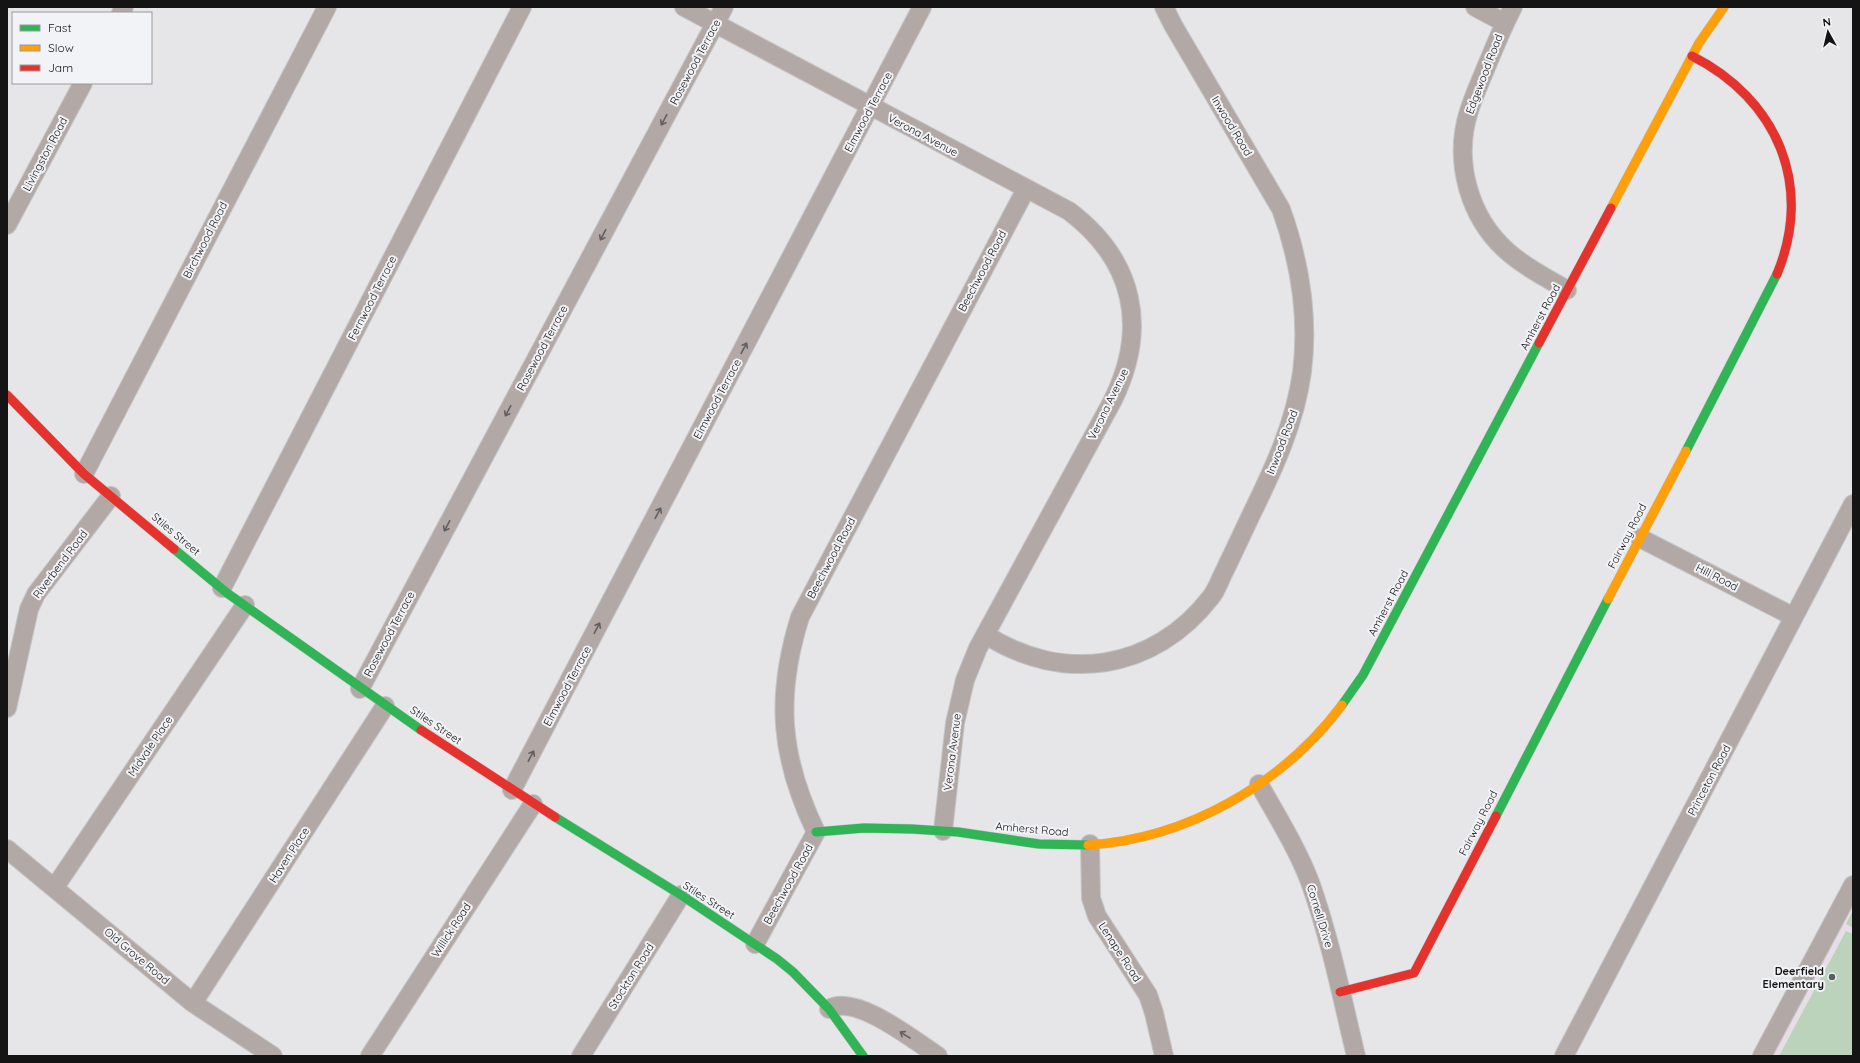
<svg xmlns="http://www.w3.org/2000/svg" width="1860" height="1063" font-family="Quicksand,sans-serif">
<rect width="100%" height="100%" fill="#e6e6e8"/>
<path fill="#e7dde7" d="M1853,898v158h-84z"/>
<path fill="#bcd3bb" d="M1853,910v18l-7,-4z
M1846,931l7,3v122h-74z"/>
<g fill="none" stroke-linecap="round" stroke-linejoin="round">
<g stroke="#c4c4c6" stroke-width="20">
<path id="street" d="M684,7l385,204c66,50 79,117 44,189l-135,248 -13,32 -10,43 -12,108
M1475,7l30,16
M1513,7c-10,19 -18,39 -26,58 -6,15 -13,30 -18,46 -16,50 0,107 39,141 18,16 39,26 59,38
M121,13l3,-6
M7,225l76,-142
M84,474l243,-467
M1640,538l154,79
M222,588l300,-581
M986,635c77,49 168,36 225,-38 6,-7 9,-18 14,-27 9,-19 18,-38 27,-57 22,-45 43,-90 50,-141 7,-56 -2,-110 -21,-163l-108,-184 -9,-18
M360,689l364,-682
M7,708l22,-99 7,-15 75,-98
M1259,784c18,32 38,64 51,98 20,56 32,116 46,174
M512,790l410,-783
M1090,844l1,54 6,18 51,79 6,18 10,43
M7,849l186,154 80,53
M55,887l190,-282
M755,944l61,-112c-36,-75 -41,-135 -16,-215l226,-428
M193,1003l192,-297
M829,1009c26,-16 86,32 109,47
M370,1056l163,-252
M581,1056l100,-161
M1564,1056l289,-552
M1762,1056l91,-171"/>
</g>
<g stroke="#c4c4c6" stroke-width="10">
<path id="fast" d="M1686,451l91,-177
M174,549l53,44 194,137
M1342,705l21,-30 176,-332
M1496,816l112,-217
M555,817l126,78 96,64 16,13 36,37 34,47
M816,832l48,-4 48,1 46,3 81,12 49,1"/>
</g>
<g stroke="#c4c4c6" stroke-width="10">
<path id="slow" d="M1611,208l88,-165 25,-36
M1608,599l78,-148
M1088,845c99,-6 196,-62 254,-140"/>
</g>
<g stroke="#c4c4c6" stroke-width="10">
<path id="jam" d="M1692,56c85,43 122,129 85,218
M1539,343l72,-135
M7,395l77,79 90,75
M421,730l134,87
M1340,992l74,-19 82,-157"/>
</g>
<use href="#street" stroke="#b2a9a7" stroke-width="18"/>
<use href="#fast" stroke="#30b455" stroke-width="9"/>
<use href="#slow" stroke="#ff9f0a" stroke-width="9"/>
<use href="#jam" stroke="#e5322d" stroke-width="9"/>
</g>
<defs><path id="oneway-shaft" d="M-6 0H5M1.5-3L5.5 0L1.5 3" fill="none" stroke-width="1.6" stroke-linecap="round" stroke-linejoin="round"/></defs>
<g stroke="#635e5e">
<use href="#oneway-shaft" transform="translate(664 120) rotate(118)"/>
<use href="#oneway-shaft" transform="translate(603 235) rotate(118)"/>
<use href="#oneway-shaft" transform="translate(744 348) rotate(-62)"/>
<use href="#oneway-shaft" transform="translate(508 411) rotate(118)"/>
<use href="#oneway-shaft" transform="translate(658 513) rotate(-62)"/>
<use href="#oneway-shaft" transform="translate(447 526) rotate(118)"/>
<use href="#oneway-shaft" transform="translate(597 628) rotate(-62)"/>
<use href="#oneway-shaft" transform="translate(531 756) rotate(-62)"/>
<use href="#oneway-shaft" transform="translate(905 1035) rotate(-148)"/>
</g>
<circle fill="#5e5e5f" stroke="#f2f3f6" stroke-width="1.5" cx="1832" cy="977" r="4"/>
<g text-anchor="middle" dominant-baseline="central" stroke-width="4" stroke-linejoin="round" paint-order="stroke">
<g font-size="11" fill="#141415" stroke="#f2f3f6">
<text transform="translate(695 62) rotate(-62)">Rosewood Terrace</text>
<text transform="translate(1484 74) rotate(-69)">Edgewood Road</text>
<text transform="translate(868 112) rotate(-62)">Elmwood Terrace</text>
<text transform="translate(1232 126) rotate(59)">Inwood Road</text>
<text transform="translate(923 135) rotate(28)">Verona Avenue</text>
<text transform="translate(45 154) rotate(-62)">Livingston Road</text>
<text transform="translate(205 240) rotate(-63)">Birchwood Road</text>
<text transform="translate(982 271) rotate(-62)">Beechwood Road</text>
<text transform="translate(372 298) rotate(-63)">Fernwood Terrace</text>
<text transform="translate(1540 317) rotate(-62)">Amherst Road</text>
<text transform="translate(542 348) rotate(-62)">Rosewood Terrace</text>
<text transform="translate(717 399) rotate(-62)">Elmwood Terrace</text>
<text transform="translate(1108 404) rotate(-64)">Verona Avenue</text>
<text transform="translate(1282 442) rotate(-69)">Inwood Road</text>
<text transform="translate(176 534) rotate(40)">Stiles Street</text>
<text transform="translate(1627 536) rotate(-63)">Fairway Road</text>
<text transform="translate(831 558) rotate(-62)">Beechwood Road</text>
<text transform="translate(60 564) rotate(-53)">Riverbend Road</text>
<text transform="translate(1717 577) rotate(27)">Hill Road</text>
<text transform="translate(1388 603) rotate(-62)">Amherst Road</text>
<text transform="translate(389 634) rotate(-62)">Rosewood Terrace</text>
<text transform="translate(567 686) rotate(-62)">Elmwood Terrace</text>
<text transform="translate(436 725) rotate(34)">Stiles Street</text>
<text transform="translate(150 746) rotate(-56)">Midvale Place</text>
<text transform="translate(952 752) rotate(-83)">Verona Avenue</text>
<text transform="translate(1709 780) rotate(-62)">Princeton Road</text>
<text transform="translate(1478 823) rotate(-63)">Fairway Road</text>
<text transform="translate(1032 829) rotate(5)">Amherst Road</text>
<text transform="translate(289 855) rotate(-57)">Haven Place</text>
<text transform="translate(788 884) rotate(-61)">Beechwood Road</text>
<text transform="translate(709 900) rotate(33)">Stiles Street</text>
<text transform="translate(1320 916) rotate(73)">Cornell Drive</text>
<text transform="translate(451 930) rotate(-57)">Willick Road</text>
<text transform="translate(1120 952) rotate(57)">Lenape Road</text>
<text transform="translate(137 956) rotate(40)">Old Grove Road</text>
<text transform="translate(631 976) rotate(-58)">Stockton Road</text>
</g>
<g font-size="11" font-weight="bold" fill="#141415" stroke="#f2f3f6" text-anchor="end">
<text x="1824" y="971">Deerfield<tspan x="1824" dy="13">Elementary</tspan></text>
</g>
</g>
<rect width="1860" height="1063" fill="none" stroke="#141415" stroke-width="16"/>
<rect x="12" y="12" width="140" height="72" fill="#f2f3f6" stroke="#999a9c"/>
<rect x="20" y="25" width="20" height="6" fill="#30b455" stroke="#999a9c"/>
<text x="48" y="32" font-size="12" fill="#141415">Fast</text>
<rect x="20" y="45" width="20" height="6" fill="#ff9f0a" stroke="#999a9c"/>
<text x="48" y="52" font-size="12" fill="#141415">Slow</text>
<rect x="20" y="65" width="20" height="6" fill="#e5322d" stroke="#999a9c"/>
<text x="48" y="72" font-size="12" fill="#141415">Jam</text>
<g transform="translate(1828 32) rotate(352)" stroke="#f2f3f6" stroke-width="3" paint-order="stroke">
<path d="M0-3L7 15L0 10L-7 15Z" fill="#141415"/>
<text y="-6" font-size="11" font-weight="bold" text-anchor="middle" fill="#141415">N</text>
</g>
</svg>
